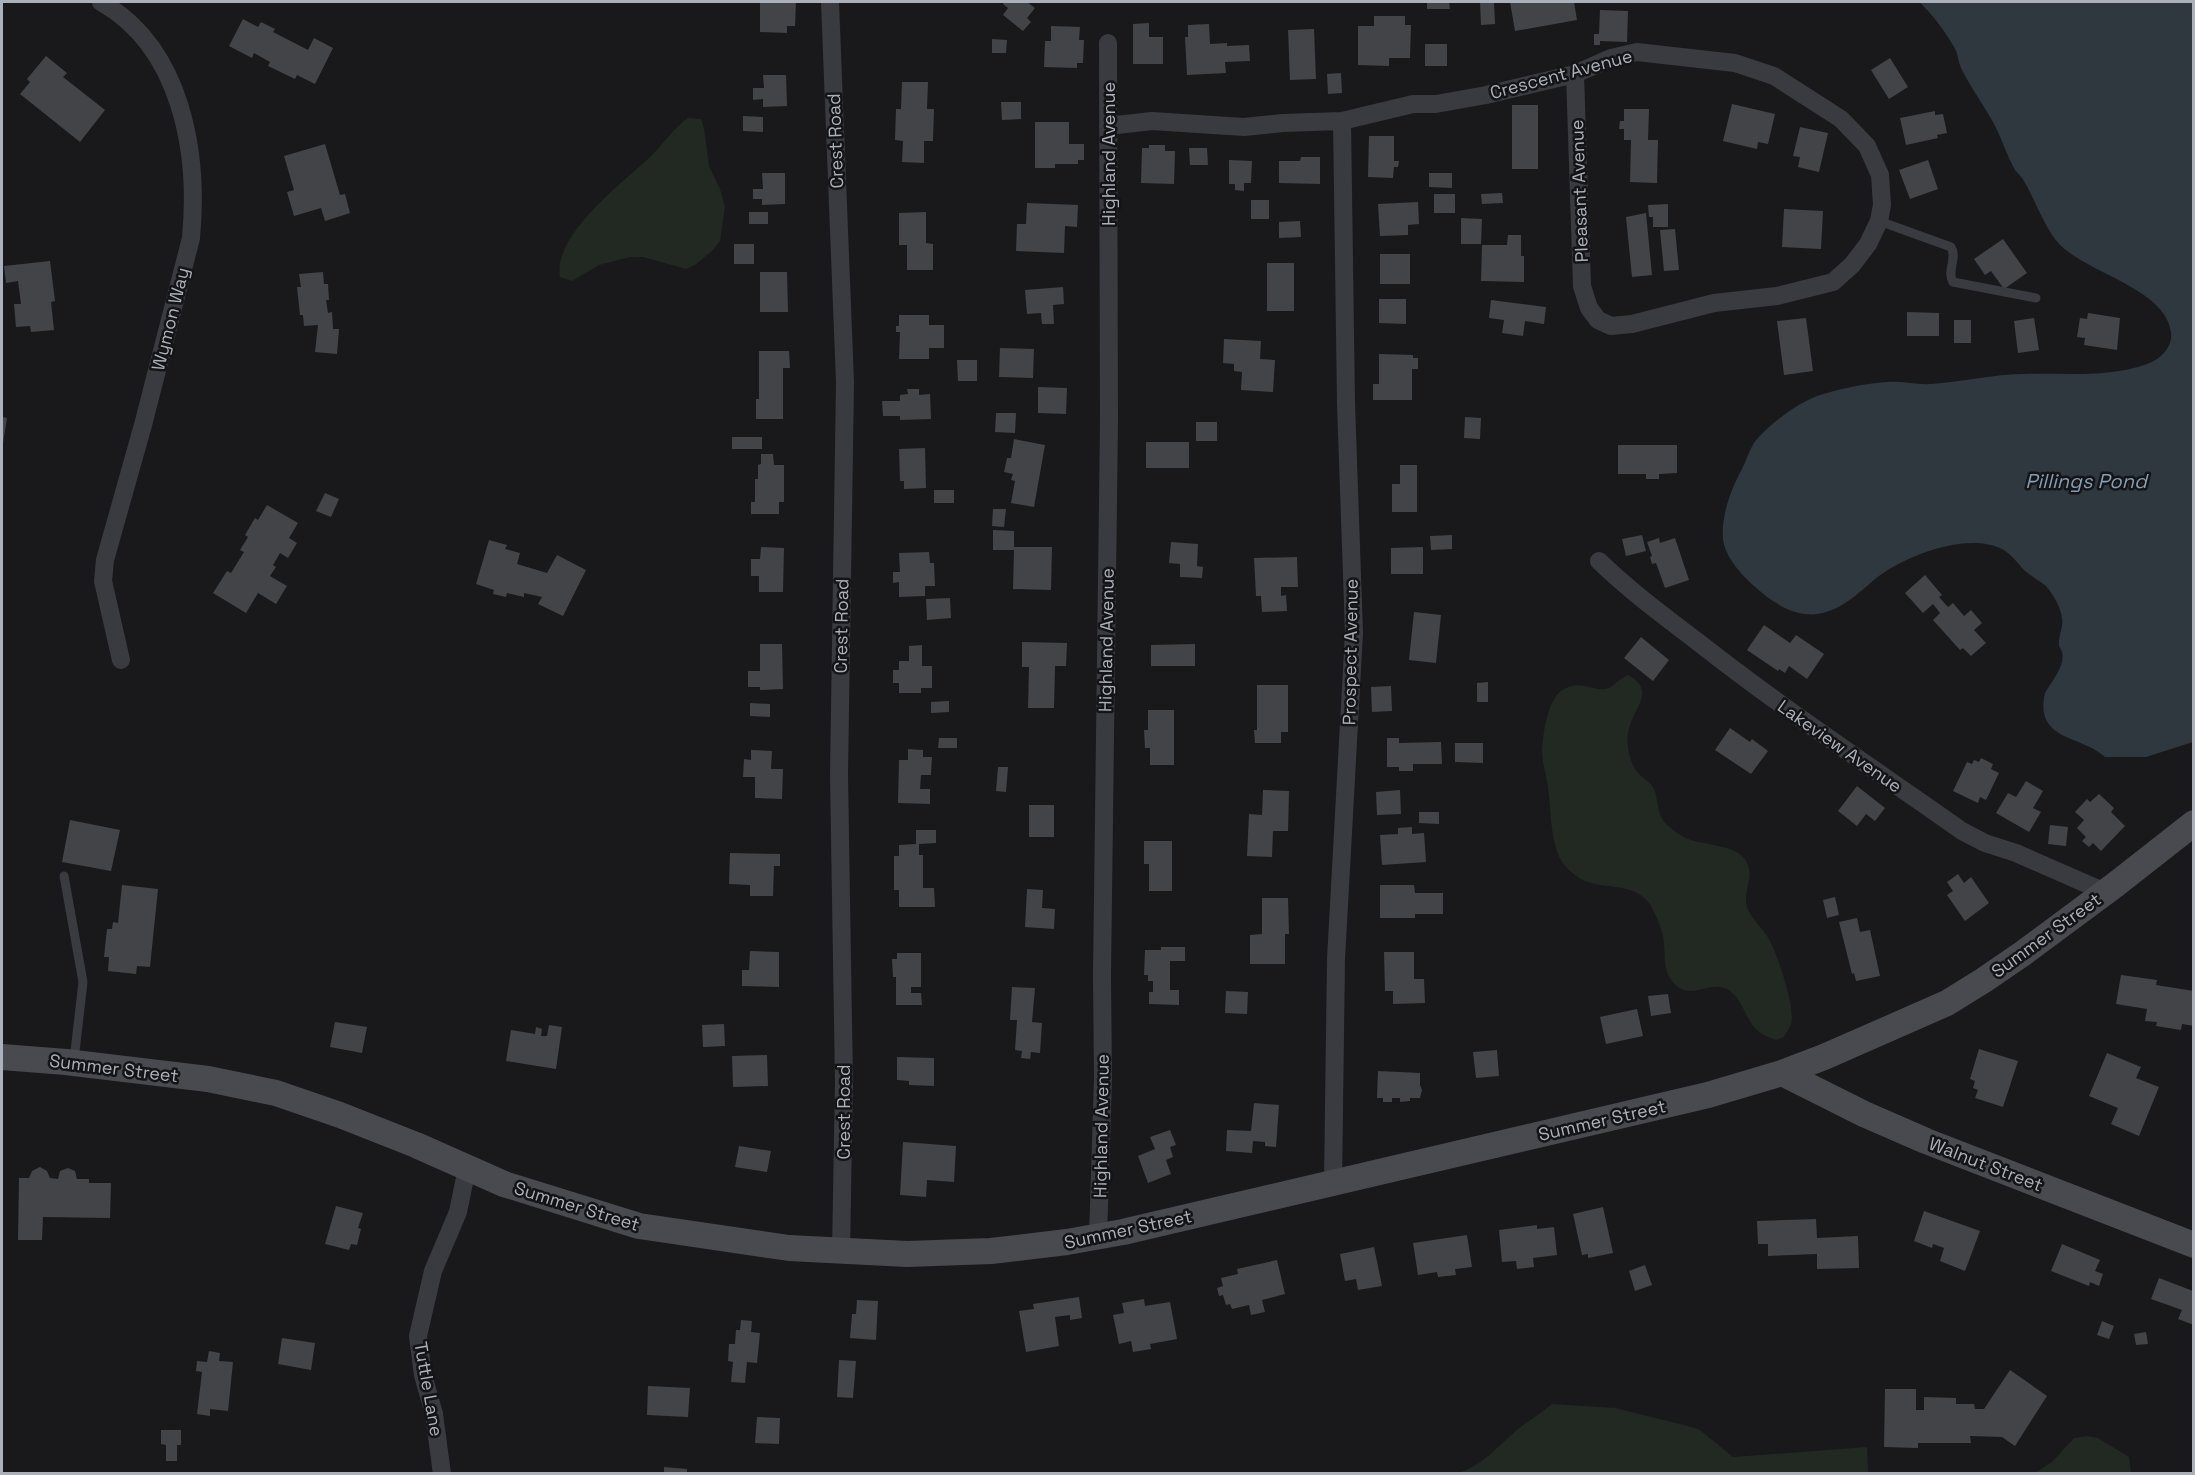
<svg xmlns="http://www.w3.org/2000/svg" width="2195" height="1475" font-family="'Space Grotesk',sans-serif">
<rect width="100%" height="100%" fill="#19191b"/>
<path fill="#212922" d="M688,118l13,1 3,9 5,38 11,23 5,18 -5,34 -7,9 -18,15 -9,4 -43,-12h-13l-31,8 -27,16 -12,-4c-8,-41 62,-94 89,-119 14,-13 24,-30 39,-40z
M1628,675c27,15 9,29 2,50 -5,13 -2,32 5,44 5,8 15,12 19,20 4,9 3,23 9,31 3,5 12,11 17,15 17,11 52,8 64,23 13,16 -2,32 3,49 4,12 17,22 23,34 8,15 26,68 21,83 -2,5 -5,9 -7,13l-8,3c-8,-3 -15,-5 -20,-11 -11,-11 -15,-33 -29,-40 -19,-9 -38,14 -55,-8 -11,-14 -5,-32 -10,-48 -2,-9 -8,-23 -13,-30 -18,-24 -52,-10 -74,-28 -7,-5 -14,-13 -17,-21 -8,-21 -7,-45 -10,-67 -2,-12 -6,-24 -6,-36 1,-17 5,-49 19,-60 19,-13 30,0 44,-2 7,0 13,-10 23,-14z
M1552,1404l63,4 73,18 12,4 33,27 134,-10 1,26h-411c25,-6 42,-28 61,-44 11,-8 23,-16 34,-25z
M2087,1436l11,2 31,19 2,16h-96l17,-11 22,-24z"/>
<path fill="#2f383f" d="M1919,2h274v740l-47,15h-41c-24,-22 -71,-16 -60,-64 8,-14 25,-32 14,-47 -1,-11 5,-19 3,-28 -1,-10 -9,-24 -16,-32 -7,-6 -16,-10 -23,-17 -6,-7 -12,-15 -21,-20 -35,-17 -94,6 -123,27 -19,15 -36,34 -61,38 -25,3 -46,-12 -64,-28 -13,-12 -29,-29 -31,-47 -2,-23 8,-50 19,-70 4,-8 7,-18 12,-26 12,-17 44,-40 63,-47 21,-7 50,-13 71,-14 14,-1 29,3 43,2 32,-2 62,-10 94,-10 40,-1 84,4 122,-10 14,-5 26,-17 24,-32 -6,-46 -92,-60 -116,-93 -13,-18 -20,-39 -31,-58 -2,-4 -6,-7 -9,-11 -8,-14 -13,-31 -21,-46 -10,-19 -24,-37 -33,-56 -3,-7 -3,-15 -7,-21 -7,-13 -24,-36 -35,-45z"/>
<path fill="#434448" d="M760,2h36l-1,24h-8v7l-27,-1z
M1005,2h22l8,6 -8,10 4,4 -8,9 -20,-16 5,-7 -5,-4z
M1427,2h22l1,7h-23z
M1480,2h14l1,22 -14,1z
M1510,2h64l3,18 -62,11z
M1600,10l28,1 -1,31 -27,-1v4h-6v-11h5z
M1374,16h31v9h6l-1,33h-21v8l-31,-1v-39h16z
M243,19l15,8 3,-5 14,7 -2,3 35,18 6,-12 19,10 -18,36 -18,-9 -2,4 -27,-13 2,-4 -16,-9 -2,5 -23,-12z
M1149,23v14h14v27h-30v-40z
M1209,24l1,20 17,-1v3l22,-1 1,16 -25,1 1,11 -39,2 -2,-38h3v-12z
M1051,26l29,1 -1,13h5l-1,23h-6v5l-33,-1 1,-26h6z
M1314,29l2,50 -26,1 -2,-50z
M992,39l15,1 -1,13h-14z
M1425,44h22v22h-22z
M46,56l21,17 -4,4 42,33 -25,32 -60,-48 10,-12 -3,-3z
M1890,58l18,29 -19,12 -18,-29z
M1341,73l1,20 -14,1 -1,-20z
M763,75h23l1,31 -24,1v-8l-10,1v-12h11z
M902,82h26l-1,27h7l-1,32h-9v22l-22,-1 1,-21 -8,-1 1,-31h5z
M1001,102h20v17l-19,1z
M1732,104l43,10 -7,30 -10,-2 -1,7 -34,-8z
M1512,105h26v64h-26z
M1624,109h25l-1,31h10l-1,43 -27,-1 1,-42h-7v-11h-5l1,-8h4z
M1935,111v4l8,-1 4,19 -10,2 1,3 -32,7 -6,-27z
M743,116l20,1v15l-20,-1z
M1035,122h34v22h15v16h-6v4h-23v4h-20z
M1800,127l28,6 -9,39 -21,-5 2,-10 -7,-1z
M1369,136h25v25h5l-1,6h-4l-1,11 -25,-1z
M325,144l15,51 5,-1 5,19 -25,8 -4,-13 -27,8 -7,-24 7,-2 -10,-34z
M1149,145h16v6h10l-1,33 -33,-1 1,-35h7z
M1189,148h18l1,17h-18z
M1301,157h19v27l-41,-1v-22h21z
M1229,160l23,1 -1,22h-7v8l-9,-1v-6h-6z
M1928,160l10,29 -28,10 -11,-29z
M762,173h23v31l-23,1v-6h-9v-10h10z
M1429,173h23v15l-23,-1z
M1502,193l1,10 -21,1 -1,-10z
M1434,194h21v19h-21z
M1251,200h18v19h-18z
M1418,202l1,22 -11,1v10l-28,1 -2,-32z
M1027,203l51,2 -1,22 -12,-1 -1,27 -48,-2 1,-27h9z
M1668,204v23h-15v-10h-4l-1,-12z
M1784,209l39,2 -2,38 -39,-2z
M749,212h19v12h-19z
M926,212v31l7,1v26h-26v-25h-8v-32z
M1646,213l6,62 -20,2 -6,-60z
M1461,218l21,1 -1,25h-20z
M1300,221l1,16 -22,1v-16z
M1675,229l4,41 -15,1 -4,-41z
M1508,235h13v21h3v26l-43,-1 1,-36h25z
M2003,239l24,34 -23,16 -13,-18 -6,4 -11,-16z
M734,244h20v20h-20z
M1380,254h30v30h-30z
M50,261l5,40 -4,1 3,28 -23,2 -1,-6 -14,1 -2,-23h7l-3,-23 -12,2 -2,-17z
M1267,263h27v48h-27z
M323,272l1,12h4l1,16h-3l2,13 4,-1 1,17h6l-2,25 -22,-2 3,-27 -14,1 -1,-11h-3l-3,-28h4l-2,-13z
M760,272h27l1,40h-28z
M1063,287l1,17 -11,1 1,19h-12l-1,-11 -14,1 -2,-24z
M1379,299h27v25l-27,-1z
M1491,300l55,7 -2,17 -19,-3 -2,15 -21,-3 2,-13 -15,-2z
M1907,312l32,1v23h-32z
M2088,313l32,5 -3,32 -33,-5 1,-7 -8,-1 3,-19 7,1z
M899,315h30v10h15v23h-15v11h-30l1,-27h-4v-6h3z
M1806,318l7,53 -29,4 -7,-54z
M2034,318l5,32 -21,3 -4,-32z
M1954,320h17v23h-17z
M1224,339l37,2 -1,18 15,1 -2,32 -32,-2 1,-18 -8,-1v-7l-11,-1z
M1000,348l34,1 -1,29 -34,-1z
M759,351h30l1,17h-7v51h-27v-20h3z
M1379,354l34,1v3h5v11h-6v31h-39v-16h6z
M957,360h20v21h-19z
M1038,387l29,1 -1,26 -28,-1z
M907,389h12v6l11,-1 1,25 -31,1v-4h-17l-1,-15h18v-6l8,-1z
M996,413h20l-1,20 -20,-1z
M2,417l5,1 -4,25h-1z
M1465,417l16,1 -1,21 -16,-1z
M1196,422h21v19h-21z
M732,437h30v12h-30z
M1014,439l31,6 -11,62 -23,-4 4,-22 -4,-1 2,-6 -9,-2 3,-14h4z
M1146,442h43v26h-43z
M1618,445h59v28l-18,1v5h-13v-5h-28z
M925,448l1,40 -22,1v-8h-4l-1,-32z
M761,454h12l1,11h10v37h-5v12h-28v-12h4v-23h3v-14l3,-1z
M1400,465h17v47h-25v-28h8z
M934,490h20v13h-20z
M325,493l14,6 -8,18 -15,-6z
M267,505l31,18 -9,15 8,5 -9,15 -8,-5 -7,12 3,2 -6,9 17,10 -11,18 -18,-11 -12,20 -33,-20 14,-22 4,2 13,-21 -4,-2 8,-13 -3,-2 10,-17 3,2z
M993,509h13l-2,18 -12,-1z
M993,530l21,1v16h38l-1,43 -38,-1 1,-39h-21z
M1452,535v14l-21,1 -1,-14z
M1642,535l4,16 -20,5 -4,-17z
M1659,538l1,5 15,-5 14,42 -24,8 -9,-25 -4,1 -2,-7 2,-1 -5,-14z
M489,540l18,5 -2,4 15,4 -3,11 30,9 10,-18 29,15 -23,46 -25,-12 4,-7 -18,-4v4l-17,-4 -1,4 -13,-3 1,-4 -18,-6z
M1171,542l27,2 -1,22 6,1 -1,11 -22,-1v-13l-11,-1z
M761,547l23,1 -1,44h-24v-16h-8v-17h9z
M1423,547v27h-32v-26z
M929,552l1,11h4l1,23h-10v10l-26,1v-15l-6,1v-11h7l-1,-19z
M1297,557l1,30h-17v9l5,-1 1,16 -25,1 -1,-16h-5l-2,-38z
M1925,575l17,20 -3,2 9,10 5,-4 11,13 7,-6 11,13 -8,7 12,13 -15,13 -8,-8 -3,2 -27,-30 7,-7 -7,-9 -10,9 -18,-20z
M950,598l1,20 -24,2 -1,-21z
M1414,612l27,3 -5,48 -27,-3z
M1764,625l26,18 6,-8 28,19 -17,25 -18,-13 -4,7 -6,-4 -1,2 -31,-21z
M1641,637l28,23 -16,21 -29,-23z
M1022,642l45,1 -1,23h-11l-1,42h-26l1,-41h-7z
M760,644h22l1,45 -23,1v-3h-12v-16h12z
M1195,644v22h-44v-21z
M922,645v21h10v22h-11v5h-22v-10h-6v-13h6v-9h10v-15z
M1488,682v20h-11v-19z
M1257,685h31v47h-7v11h-26l-1,-13h3z
M1391,686l1,25 -20,1 -1,-25z
M949,701v11l-18,1v-11z
M750,703l20,1v13l-20,-1z
M1148,710h26v55h-24v-17h-5l-1,-18h4z
M1730,728l20,14 2,-3 16,12 -17,23 -36,-24z
M939,738h18v10h-19z
M1387,738h12v5l42,-1 1,22h-29v7h-14v-4h-12z
M1455,743h28v20l-28,-1z
M908,749l15,1v7h9l-1,18h-10l-1,14h10v15l-32,-1 1,-43h9z
M751,750l21,1 -1,18h12l-1,30 -27,-1v-21h-12l1,-18 7,1z
M1981,758l12,6 -2,5 8,4 -13,27 -6,-3 -2,6 -25,-12 14,-29 5,2 2,-4 5,2z
M998,767h10l-2,25 -10,-1z
M2026,781l17,10 -10,17 8,4 -12,20 -33,-19 12,-20 8,4z
M1857,786l28,22 -10,13 -9,-7 -9,12 -19,-15z
M1263,790l26,1 -1,40h-15l-1,26 -25,-1 2,-42 13,1z
M1400,790l1,24 -24,1 -1,-23z
M2099,794l15,14 -3,4 14,14 -24,25 -8,-8 -4,4 -7,-6 4,-4 -9,-9 7,-8 -9,-8 12,-13 3,3z
M1029,805h25v32h-25z
M1419,812h20v12l-20,-1z
M70,820l50,10 -9,41 -49,-9z
M2050,825l18,2 -2,19 -18,-2z
M1412,827v7l12,-1 2,29 -44,3 -2,-30 18,-1v-6z
M916,830h20v13l-17,1v11h4v33h11l1,19h-36v-17h-5v-34h5v-11l17,-1z
M1144,841h28v50h-23v-27h-5z
M730,853l50,1v12h-6l-1,30h-23v-11l-21,-1z
M1958,874l6,9 7,-6 18,26 -24,18 -18,-26 6,-4 -6,-9z
M122,885l36,4 -8,78 -13,-1 -1,8 -28,-3 1,-14h-5l3,-28h5l1,-7 5,1z
M1380,885h34l1,8h28v21h-28v4h-35z
M1027,889l16,1 -1,18 13,1 -1,20 -29,-2z
M1835,897l4,18 -12,3 -4,-18z
M1262,898h26l1,36h-4v30h-35v-29l12,-1z
M1857,918l3,14 10,-2 10,46 -24,5 -2,-8 -2,1 -13,-52z
M1161,947h24v14h-15v29h9v15l-30,-1v-12h4v-11h-5v-6h-4l1,-25h16z
M750,951l29,1v35l-37,-1v-16h7z
M1384,952h30v27h10l1,24 -32,1v-13h-8z
M897,953h24v34h-10v6h10l1,12h-26v-28h-3l-1,-18h5z
M2121,975l36,5 -1,5 38,6v35l-12,-2 -1,6 -25,-4 1,-4 -12,-1 2,-12 -31,-5z
M1012,987l23,1 -3,34 10,1 -2,30 -9,-1 -1,7 -9,-1 1,-7 -7,-1 2,-30h-7z
M1226,991l22,1 -1,22 -22,-1z
M1668,994l3,19 -20,3 -3,-20z
M1637,1009l6,27 -37,8 -6,-27z
M335,1022l32,5 -5,26 -32,-6z
M724,1024l1,22 -22,1 -1,-22z
M549,1025l13,2 -6,42 -50,-8 5,-31 24,4 1,-7 6,2 -1,7h6z
M1979,1049l39,12 -15,46 -28,-9 3,-8 -5,-2 2,-7 -5,-2z
M1497,1050l2,26 -23,2 -3,-26z
M2107,1053l34,14 -5,11 23,9 -20,49 -28,-12 7,-16 -29,-12z
M767,1055l1,31 -35,1 -1,-31z
M897,1057l37,1v28l-25,-1v-4l-12,-1z
M1378,1071l42,2v12l2,5 -2,8h-10v3l-10,1v-4h-8v4h-9v-4h-6z
M1254,1103l25,2 -3,42 -11,-1v-4l-12,-1 -1,12 -26,-2 1,-21 24,1z
M1170,1130l6,15 -6,2 3,10 -7,3 5,14 -23,9 -10,-27 17,-7 -5,-12z
M903,1142l53,4 -2,36 -27,-2 -1,17 -26,-2z
M739,1146l32,5 -4,21 -32,-5z
M40,1167l7,4 3,7 8,1 2,-8 8,-3 7,3 2,8h12v4h22l-1,35 -67,-1 -1,23h-24l1,-62h10l3,-7z
M336,1206l27,7 -5,15 3,1 -4,16 -6,-1 -2,6 -24,-6z
M1603,1207l10,46 -25,5v-4l-6,1 -9,-41z
M1924,1211l56,20 -15,40 -25,-10 4,-13 -11,-4 -1,4 -18,-7z
M1816,1219l1,19 41,-2 1,32 -42,1v-15l-49,2v-12h-10l-1,-23z
M1537,1225v4l17,-2 3,28 -24,3 1,9 -17,2 -1,-8 -14,1 -3,-32z
M1467,1235l5,32 -17,2 1,6 -18,2 -1,-5 -19,3 -5,-32z
M2062,1244l38,16 -5,11 8,3 -4,12 -9,-4 -1,4 -38,-15z
M1374,1247l8,39 -24,4 -2,-11 -11,2 -5,-27z
M1277,1260l8,34 -23,6 3,12 -14,3 -2,-10 -17,4 -2,-5 -4,1 -3,-10 -4,1 -2,-8 6,-2 -2,-8 17,-4 -1,-5z
M1645,1265l7,20 -17,6 -6,-20z
M2159,1278l34,13 1,34 -16,-6 4,-9 -31,-11z
M1079,1297l3,21 -12,2v-5l-15,2 4,29 -33,6 -7,-41 15,-2 -1,-5z
M1144,1299l1,7 25,-4 7,37 -27,5 1,5 -18,3 -2,-11 -12,3 -6,-29 11,-2 -2,-10z
M857,1300l21,1 -2,39 -26,-2 2,-24h4z
M741,1320l11,1 -1,11 9,1 -3,30 -10,-1 -2,21 -14,-1 2,-20 -5,-1 1,-17h6l1,-14h4z
M2102,1321l12,5 -5,13 -12,-4z
M2146,1332l2,12 -12,1 -2,-11z
M282,1338l33,5 -4,27 -33,-6z
M209,1351l11,2 -1,8 14,1 -5,49 -18,-2v7l-13,-2 5,-42 -6,-1 1,-10 10,1z
M839,1360l17,1 -3,37 -16,-1z
M2010,1370l37,26 -32,50 -13,-9 -32,-1 1,7h-53v5l-34,-1 1,-58h31v21h8v-13l32,1v6h18l1,5h9z
M648,1386l42,2 -2,29 -41,-2z
M757,1417l23,1 -1,26 -24,-1z
M161,1430h20v15h-4v16h-11v-16l-5,-1z
M664,1467l23,2v5h-23z"/>
<g fill="none" stroke-linecap="round" stroke-linejoin="round">
<path stroke="#3a3b40" stroke-width="9" d="M1879,221l72,26c7,11 -5,24 2,35l83,16
M64,876l19,106 -9,78"/>
<path stroke="#3a3b40" stroke-width="18" d="M101,2c81,46 98,151 90,236l-48,187 -38,135 -2,21 18,79
M830,2l15,380 -6,393 5,308 -3,169
M1108,126l44,-5 92,6 39,-4 59,-2 71,-17h23l50,-9 89,-21 36,-16 26,-6 98,11 39,13 67,43 26,27 13,29 2,30 -3,16 -11,23 -16,21 -19,17 -56,14 -63,7 -82,21 -21,2 -13,-6 -9,-12 -7,-22 -7,-212
M1599,561c31,30 65,55 99,81 85,67 175,126 264,189l23,12 31,10 89,39
M1333,1183l3,-224 18,-326 -8,-230 -4,-282
M1098,1237l5,-159 -1,-103 7,-553 -1,-379
M442,1474l-8,-60 -11,-39 -5,-39 15,-65 25,-59 9,-44"/>
<path stroke="#484a50" stroke-width="26" d="M2,1057l64,5 142,17 68,14 64,22 76,30 88,39 135,42 150,22 118,6 84,-3 76,-9 56,-10 585,-137 74,-22 42,-16 123,-54 37,-23 38,-26 93,-69 79,-62
M1782,1073l82,41 62,27 268,104"/>
</g>
<g text-anchor="middle" dominant-baseline="central" stroke-width="5" stroke-linejoin="round" paint-order="stroke">
<g font-size="18" fill="#acb0ba" stroke="#141416">
<text transform="translate(1561 74) rotate(-15)">Crescent Avenue</text>
<text transform="translate(835 141) rotate(-92)">Crest Road</text>
<text transform="translate(1108 154) rotate(-90)">Highland Avenue</text>
<text transform="translate(1579 191) rotate(-92)">Pleasant Avenue</text>
<text transform="translate(170 319) rotate(-76)">Wymon Way</text>
<text transform="translate(841 626) rotate(-89)">Crest Road</text>
<text transform="translate(1106 640) rotate(-89)">Highland Avenue</text>
<text transform="translate(1350 652) rotate(-89)">Prospect Avenue</text>
<text transform="translate(1840 746) rotate(35)">Lakeview Avenue</text>
<text transform="translate(2046 935) rotate(-36)">Summer Street</text>
<text transform="translate(114 1068) rotate(7)">Summer Street</text>
<text transform="translate(843 1112) rotate(-90)">Crest Road</text>
<text transform="translate(1602 1120) rotate(-13)">Summer Street</text>
<text transform="translate(1101 1126) rotate(-89)">Highland Avenue</text>
<text transform="translate(1986 1164) rotate(21)">Walnut Street</text>
<text transform="translate(577 1206) rotate(17)">Summer Street</text>
<text transform="translate(1128 1229) rotate(-12)">Summer Street</text>
<text transform="translate(429 1389) rotate(80)">Tuttle Lane</text>
</g>
<g font-size="20" font-style="italic" fill="#859db3" stroke="#141416">
<text x="2086" y="481">Pillings Pond</text>
</g>
</g>
<rect width="2195" height="1475" fill="none" stroke="#acb0ba" stroke-width="6"/>
</svg>
